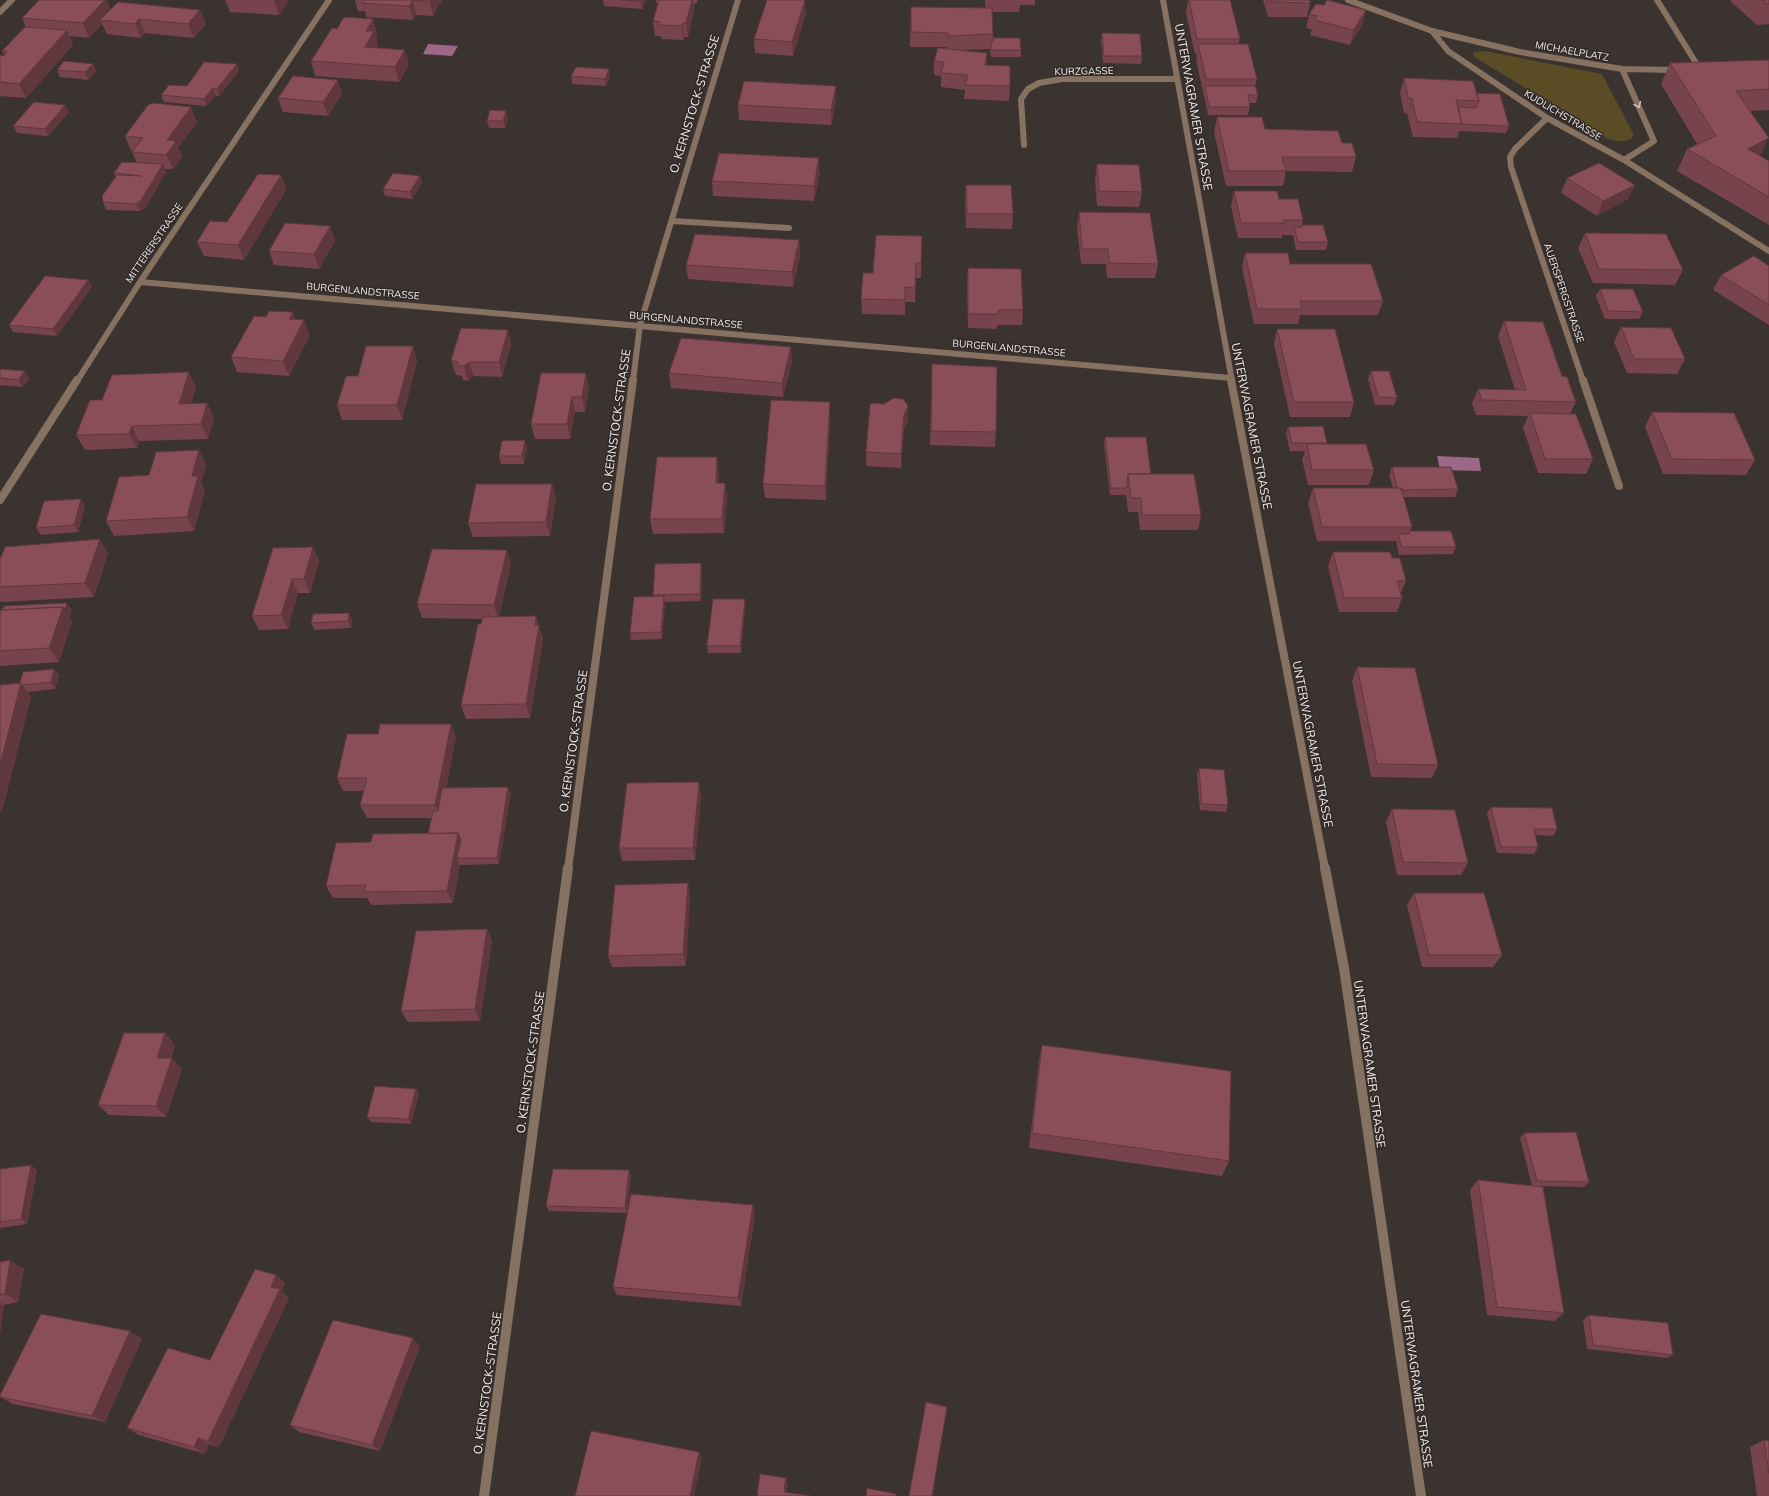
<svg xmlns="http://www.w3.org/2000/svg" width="1769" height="1496" font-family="Mulish,sans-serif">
<rect width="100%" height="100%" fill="#3a3330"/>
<path fill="#5a4c24" d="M1485,51l117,23 32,61c-6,9 -17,6 -26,4l-135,-83 1,-4z"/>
<path fill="#9d6789" d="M428,44l30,2 -6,10 -29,-2z
M1437,456l42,2 2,13 -41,-1z"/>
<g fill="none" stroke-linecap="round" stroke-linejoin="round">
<path stroke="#877261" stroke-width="6" d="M672,221l117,7"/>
<path stroke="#877261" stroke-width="6" d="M1163,0l69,381
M1348,0l84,31 88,21 102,17 54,1
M1657,0l44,71
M0,12l12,-12
M1432,31l16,20 99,67 77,42 145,91
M1622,69l32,72 -30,19
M1547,118l-32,31 -5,8 1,10 72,214
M1024,145l-3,-46 7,-10 11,-6 23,-4h114
M140,282l1091,96
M77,381l63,-99 189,-282
M633,381l7,-56 98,-325"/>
<path stroke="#877261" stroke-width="8" d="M1231,380l94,489
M1583,380l36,106
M0,500l77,-120
M568,869l65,-489"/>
<path stroke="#877261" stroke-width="10" d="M1325,868l19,100 77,528
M484,1496l84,-628"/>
</g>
<path fill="#77434d" d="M225,0h64l-10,15 -49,-3z
M355,0h87l-9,16 -17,-1 -3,5 -47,-3 -1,-6h-7z
M603,0h43l-4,9 -38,-3z
M656,0h42l-2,4h-2v7l-6,26h-4l-1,3 -22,-1v-3h-6l-2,-15 5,-18h-2z
M985,0h50v5h-15l-1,7h-27l1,26 28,12v7h-30l-1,-8 -29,1 26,3v12l23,21 -1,15 -45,-2 1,-9 -24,-3v-11l-7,-1v-14l13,-12v-2h-37l1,-40 74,1z
M1188,0h42l10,39 -2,5 19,35 -2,7 3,9 -2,8h-7l1,4 -2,8h-40l-12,-56 1,-5h-2l-9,-41z
M1263,0h47v3l-3,14h-39z
M1731,0h38v24l-12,1 -27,-24z
M110,9l90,1 6,14 -12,14 -49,-5 -4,5 -34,-4 -5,-10 -13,14 -20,-2 4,9 -47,53 -26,-2v-41l4,1v-1l-2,-4 24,-24 -4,-9z
M806,13l-13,43 -38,-3 -1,-14z
M1309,14l54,10 -13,21 -40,-10 2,-5 -6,-2z
M373,19l4,15 -1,2 2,10 -1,2 32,16 -10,18 -84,-6 -4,-15 26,-32z
M1102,33l40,23 -1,8 -38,-1 -2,-22z
M1769,60v50l-19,1 10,45 9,5v64l-92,-54 10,-22 10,-5 -36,-60 9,-21z
M93,64l3,7 -8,9 -28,-3 -3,-7z
M239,71l-20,25h-3l-10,10 -42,-4 -3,-7 26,-9z
M571,76h39l-4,10 -34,-2z
M1404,78l72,15 33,33 -3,7 -47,-2 -2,7 -44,-1 -6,-24h-3l-4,-20z
M342,94l-14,22 -45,-4 -5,-14z
M836,101l-5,24 -92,-5 -1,-15z
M65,105l4,7 -21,24 -31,-3 -4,-7z
M1217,117l48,12 77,14 14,14 -4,15 -66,-1 -3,15h-57l-12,-54z
M508,118l-3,10h-16l-2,-7z
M197,122l-19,26 4,9 -9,12h-8l1,3 -21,36 -5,3 -34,-1 -3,-8 13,-25 -2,-4 23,-10 -5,-11 1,-1h-2l-6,-15z
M1097,164l45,28 -3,15 -42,-1 -2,-27z
M820,173l-6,28 -101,-5 -1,-15z
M281,175l5,15 -42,70 -40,-4 -7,-14 30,-20z
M420,176l2,7 -10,16 -27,-3 -2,-7z
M1567,178l61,21 -31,17 -36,-23z
M966,185l47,29 -1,15 -46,-1 -1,-29z
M1234,191l45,8 24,21 -1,5 26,17 -2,8h-30l-3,-15h-11v3h-44l-7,-32z
M1079,212l79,52 -3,14h-48l-1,-14h-25l-4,-37z
M330,226l5,15 -16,28 -45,-4 -5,-14z
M1585,233l98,37 -8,15 -82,-2 -15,-35z
M922,236l-1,42h-5l-1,24h-10v13l-43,-1 -1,-15 12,-26z
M799,240l1,15 -7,32 -105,-8 -2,-14z
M1245,253l45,11 93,37 -5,14h-78l-2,9h-44l-12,-56z
M1769,266v59l-56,-35 8,-15z
M968,268l55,42 -1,15h-25v4l-29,-1 -1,-45z
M88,280l4,7 -35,49 -44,-4 -4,-7z
M1600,289l43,23 -4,7h-34l-9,-23z
M1504,321l58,55 14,26 -6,12 23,45 -7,15 -48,-1 -15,-45 5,-12 -52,-1 -4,-12 6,-14 37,1 -17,-54z
M1621,327l64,32 -8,15 -50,-1 -13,-31z
M1277,329l77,73 -4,15h-60l-16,-73z
M508,330l3,15 -9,32 -28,-1 -6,5 -5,-1 -1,-4 -6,-1 -5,-15z
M310,335l-21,41 -52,-4 -6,-15z
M413,346l4,15 -15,59h-60l-5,-15 21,-29z
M792,361l-9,36 -112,-9 -2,-15z
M932,364l64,68 -1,15 -65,-2z
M0,369l29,10 -7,8 -22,-2z
M1371,371l26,27 -3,7h-19l-7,-26z
M541,373l48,15 -4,24h-10l-5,27h-35l-4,-15z
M196,387l-5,17 16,-1 7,15 -6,21 -69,2 -2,7 -52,2 -9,-15 26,-35z
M908,406v15l-4,8 -3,39 -35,-2v-14z
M1652,412l103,48 -9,15 -83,-1 -18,-47z
M830,416l-4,84 -61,-2 -2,-14z
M1288,427l39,16v1l47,26 -5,15h-61l-6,-26 3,-8h-15l-4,-17z
M1105,437l46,37 50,41 -3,15h-58l-2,-18h-10l-2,-18v1h-16l-6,-51z
M527,448l-3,16h-23l-2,-8z
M206,464l-5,19 4,7 -11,41 -80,5 -8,-15 43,-46z
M1392,467l66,22 -3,8h-52l9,30 -2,4 46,16 -3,7 -54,1 -3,-14h-79l-9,-38 5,-15h80l-4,-13z
M719,471l-1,12h7l2,14 -3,36 -71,1 -3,-15z
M552,484l4,14 -6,38 -77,1 -5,-14z
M81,499l4,7 -7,26 -37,3 -5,-7z
M313,547l6,14 -9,32h-12l-10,36 -29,1 -7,-14z
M507,550l4,14 -12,52h37l7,23 -13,79 -64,1 -5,-14 21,-86 -60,-1 -5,-14z
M1333,552l59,6 14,23 -5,12 1,5 -5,14h-58l-11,-46z
M108,553l-14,44 -94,5v-15z
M701,563l1,8 -1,30 -36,1 -3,37 -31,1 -1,-7 23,-37v-1z
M745,606l-4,47h-33l-1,-7z
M0,610h72l-3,7 3,4 -13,41 -59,4z
M352,620l-1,8 -36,2 -4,-7z
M1357,667l81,98 -6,13 -61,-1 -19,-96z
M54,669l5,7 -4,13 -28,3 4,5 -29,114 18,-128z
M451,724l5,13 -10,51 65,6 -12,70 -39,1 -7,38 -82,2 -4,-7h-34l-7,-12 45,-44 57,-8 3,-16h-64l-7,-13 4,-14h-21l-6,-13 41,-44z
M1199,768l29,37 -2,7 -26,-2 -3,-35z
M701,796l-6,64 -73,1 -3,-13z
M1491,807l66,22 -4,7 -18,-1 3,12 -4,7 -37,-1 -10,-40z
M1392,809l76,54 -7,12h-64l-11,-53z
M1414,893l88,62 -9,12h-71l-15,-62z
M690,895l-4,71 -74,1 -4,-11z
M487,929l5,12 -12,80 -72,1 -7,-11z
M165,1033l10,12 -4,13 11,11 -16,48 -57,-2 -11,-10z
M1042,1045l187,116 -7,15 -193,-28 10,-87z
M416,1089l3,5 -8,30 -40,-2 -4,-5z
M1524,1133l65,49 -5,5 -50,-1 30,127 -10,8 -67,-6 -17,-125 8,-10 54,6 -12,-48z
M0,1169l37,1 -10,54 -27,4z
M629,1170l2,5 -4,38 -78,-2 -3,-5z
M753,1205l2,10 -14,91 -124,-11 -4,-8z
M0,1262l24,7 -6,33 -14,3 -4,28z
M276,1275l9,8 -3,8 7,7 -70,149 -10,-3 -4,10 -66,-19 -12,-7 83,-68z
M1589,1315l84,40 -6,3 -80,-9 -4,-29z
M130,1331l12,8 -37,83 -92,-18 -13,-7z
M420,1346l-40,105 -81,-19 -9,-7z
M1764,1440l5,1v55h-12l-7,-49z"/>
<path fill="#61373e" d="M105,0h2l5,13 -12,7 2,4 -13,14 -6,-15z
M275,0h14l-10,15 -5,-14z
M413,0l3,15 -3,5 -4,-14z
M431,0h11l-9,16 -3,-14z
M642,0h4l-4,9 -1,-8z
M692,0h1l1,11 -6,26 -2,-14z
M805,0l1,13 -13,43 -1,-14z
M200,10l6,14 -12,14 -6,-14z
M1366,10l-3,14 -13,21 4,-15z
M139,19l6,14 -4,5 -6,-14z
M373,19l4,15 -1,2 2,10 -9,16 -4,-15 1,-16z
M683,23l1,14 -1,3 -1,-14z
M67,30l6,15 -47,53 -7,-14z
M405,50l4,14 -10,18 -4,-15z
M987,53v14l-2,-2z
M93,64l3,7 -8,9 -3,-8z
M237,64l2,7 -20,25 -2,-7z
M609,69l1,7 -4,10 -1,-7z
M338,80l4,14 -14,22 -5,-14z
M836,86v15l-5,24v-15z
M213,88l3,8 -10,10 -2,-7z
M65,105l4,7 -21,24 -3,-7z
M191,107l6,15 -19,26 4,9 -9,12 -7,-14 1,-15z
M506,111l2,7 -3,10 -2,-7z
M1769,138l-11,22 -10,-11z
M819,158l1,15 -6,28v-15z
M163,164l3,8 -21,36 -5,3 -4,-7z
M281,175l5,15 -42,70 -6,-15z
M420,176l2,7 -10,16 -2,-7z
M1635,185l-7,14 -31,17 6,-15z
M330,226l5,15 -16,28 -5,-15z
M799,240l1,15 -7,32 -1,-15z
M88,280l4,7 -35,49 -4,-7z
M293,312l5,15 -9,-8z
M304,320l6,15 -21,41 -6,-15z
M508,330l3,15 -9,32 -3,-15z
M413,346l4,15 -15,59 -5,-15z
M791,347l1,14 -9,36 -1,-14z
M469,362l5,14 -6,5 -4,-15z
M25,371l4,8 -7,8 -4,-7z
M189,372l7,15 -10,32 -7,-15z
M586,373l3,15 -4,24 -3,-15z
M572,397l3,15 -5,27 -3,-15z
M830,402v14l-4,84 -1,-14z
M207,403l7,15 -6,21 -7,-15z
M908,406v15l-4,8 -3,39v-14l3,-39z
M132,426l7,15 -2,7 -8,-14z
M525,440l2,8 -3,16 -2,-8z
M199,450l7,14 -5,19 4,7 -11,41 -7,-14 5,-41z
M717,457l2,14 -1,27 -2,-15z
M725,483l2,14 -3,36 -2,-14z
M552,484l4,14 -6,38 -4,-14z
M81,499l4,7 -7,26 -4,-7z
M100,539l8,14 -14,44 -9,-14z
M313,547l6,14 -9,32 -6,-14z
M507,550l4,14 -13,55 -4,-14z
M701,563l1,8 -1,30 -1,-7z
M292,579l6,14 -10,36 -7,-14z
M664,596l1,7 -3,36 -1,-7z
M745,599v7l-4,47 -1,-7z
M67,603l5,7 -3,7 3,4 -13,41 -10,-14 14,-41z
M349,613l3,7 -1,8 -3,-7z
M536,616l3,11v-2l4,14 -13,79 -4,-14z
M54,669l5,7 -4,13 -4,-7z
M21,683l10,14 -29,114 -2,1v-47z
M451,724l5,13 -15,81 -6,-13z
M699,782l2,14 -6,64 -2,-12z
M508,787l3,7 -12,70 -2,-6z
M458,833l5,13 -6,12 3,7 -7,38 -6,-12z
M688,883l2,12 -4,71 -3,-12z
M487,929l5,12 -12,80 -5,-12z
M165,1033l10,12 -8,24 -10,-11z
M172,1058l10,11 -16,48 -10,-11z
M416,1089l3,5 -8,30 -3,-5z
M31,1165l6,5 -10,54 -6,-5z
M629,1170l2,5 -4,38 -2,-5z
M753,1205l2,10 -14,91 -3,-8z
M10,1260l14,9 -6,33 -13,-8z
M276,1275l9,8 -3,8 7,7 -70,149 -11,-6 63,-154z
M0,1302l4,3 -4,28z
M130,1331l12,8 -37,83 -13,-6z
M413,1338l7,8 -40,105 -8,-6z
M198,1438l11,6 -4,10 -11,-7z
M699,1452l3,6 -8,38h-4z
M786,1478l2,6 -2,12 -2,-4z"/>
<path fill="#8a4e59" stroke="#61373e" d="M39,0h66l-22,23 -61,-5z
M364,0h67l-1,2 -17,-2 -4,6 -47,-3z
M620,0h22l-1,1z
M659,0h33l-6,23h-3l-1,3 -23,-1 1,-3 -7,-1z
M767,0h38l-13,42 -38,-3z
M1189,0h41l10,39h-43z
M1271,0h39v3l-39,-1z
M1327,0l39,10 -12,20 -40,-10 3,-4 -8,-2 7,-10 8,1z
M1762,0h7v4h-2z
M118,2l82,8 -12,14 -49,-5 -4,5 -35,-4z
M911,7l81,1 1,26 -45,2v-3l-37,-1z
M344,17l29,2 -7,12h8l-9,16 40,3 -10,17 -84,-6 21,-33 5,1z
M25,27l42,3 -48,54 -19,-2v-27l4,1 3,-5h-5z
M1102,33l38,1 2,22h-38z
M993,38h27l1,12h-30v-9h2z
M1198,44h50l9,35h-51z
M938,48l49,5 -2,12 25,1v20l-45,-1 3,-10 -27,-2 3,-11 -10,-1z
M1769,60v29l-33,2 33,47 -21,11 21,12v36l-82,-48 29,-13 -46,-73z
M64,61l29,3 -8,8 -28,-2z
M204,62l33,2 -20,25 -4,-1 -9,11 -43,-4 8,-10 18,1z
M576,67l33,2 -4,10 -34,-3z
M293,76l45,4 -15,22 -45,-4z
M1404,78l69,3 6,20 -23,-1 6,24 -45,-2 -5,-24h-4z
M744,81l92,5 -5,24 -93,-5z
M1205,86h50l3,9h-10l2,12h-41z
M1476,93l24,1 9,32 -47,-2 -4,-17 18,1 3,-7z
M34,102l31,3 -20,24 -32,-3z
M153,103l38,4 -24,33 8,1v2l-9,12 -34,-3 11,-14 -18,-2 23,-31z
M490,110l16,1 -3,10h-16z
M1217,117h45l3,12 73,2 4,12h10l4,14h-74l4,14h-57z
M719,153l100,5 -5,28 -102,-5z
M122,162l41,2 -22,36 -5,4 -33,-2 -1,-6 15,-21 25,1 -28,-3z
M1599,163l36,22 -32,16 -36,-23z
M1097,164l42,1 3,27 -43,-1z
M393,173l27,3 -10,16 -27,-3z
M258,174l23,1 -43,70 -41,-3 13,-21 17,1z
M966,185h45l2,29h-46z
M1234,191h43l2,8h19l5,21h-19l1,3h-44z
M1079,212l71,1 8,51 -49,-1 -1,-14h-26z
M285,223l45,3 -16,28 -45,-3z
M1302,225h21l5,17h-30l-4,-15h8z
M1585,233l81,1 17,36 -84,-1z
M695,234l104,6 -7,32 -106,-7z
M876,235l46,1 -1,27h-5l-1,25 -10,-1v13l-44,-1 2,-26h10z
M1245,253h43l2,11h81l12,37h-83l2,8h-45z
M1754,256l15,10v39l-48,-30z
M968,268l53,1 2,41h-25v4h-30z
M45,276l43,4 -35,49 -44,-4z
M1600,289h33l10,23 -35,-1z
M269,311l24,1 -4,7 15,1 -21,41 -52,-4 23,-41 12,1z
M1504,321l39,1 19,54 5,1 9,25 -94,-2 -4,-11 48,1z
M1621,327l50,1 14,31h-51z
M461,328l47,2 -9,32h-30l-5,4h-5l-1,-4 -7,-2z
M1277,329h58l19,73h-60z
M681,338l110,9 -9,36 -113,-10z
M366,346h47l-16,59h-60l9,-29h12z
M932,364l65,3 -1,65 -65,-1z
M0,369l25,2 -7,9 -18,-2z
M1371,371h18l8,27 -19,-1z
M189,372l-10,32 28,-1 -6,21 -69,2 -3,8 -53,1 14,-35h12l10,-25z
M541,373h45l-4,24h-10l-5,27h-36z
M894,398l9,1 5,7 -4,9 -3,39 -35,-2 4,-47 2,-2 12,1z
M771,400l59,2 -5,84 -62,-2z
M1652,412l82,1 21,47 -83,-1z
M1530,413l46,1 17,45h-48z
M1323,426l4,17h-35l-4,-16z
M1105,437h41l5,37h-23l-1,7v7h-16z
M525,440l-3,16h-23l3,-15z
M1307,444h59l8,26h-62z
M199,450l-7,26h6l-11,41 -81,4 13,-44 30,-2 7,-23z
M657,457h60l-1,26h9l-3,36h-72z
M1392,467h59l7,22 -57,1v-2h-4z
M1128,474h66l7,41h-59l-1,-17h-10z
M476,484h76l-6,38 -78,1z
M1313,488h88l11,39h-90z
M81,499l-7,26 -38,3 8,-27z
M1410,531h41l5,16h-54l-4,-13h11z
M100,539l-15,44 -85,4v-28l5,-12z
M313,547l-9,32h-12l-11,36 -29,1 21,-68z
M432,549l75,1 -13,55 -77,-1z
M1333,552h57l2,6h8l6,23h-9l5,17h-58z
M701,563l-1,31 -47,1 2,-31z
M664,596l-3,36 -31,1 4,-36z
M713,599h32l-5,47h-33z
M67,603l-2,6 -2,-2 -61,3 2,-4z
M63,607l-14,41 -49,3v-41z
M349,613l-1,8 -37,2 2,-9z
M536,616l-1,9h4l-13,79 -65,1 17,-81h3l2,-7z
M1357,667l58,1 23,97 -61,-1z
M54,669l-3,13 -29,3 -2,-2 3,-11z
M21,683l-21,82v-80z
M380,724h71l-16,81h-75l7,-27h-30l10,-44h31z
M1199,768l25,2 4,35 -26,-1z
M699,782l-6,66h-74l8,-65z
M508,787l-11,71h-40l4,-18 -3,-7 -30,1 5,-23h5l4,-23z
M1491,807l61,1 5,21h-23l4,18h-37z
M1392,809l63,1 13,53 -65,-1z
M458,833l-11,58 -83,1 2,-7 -40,1 10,-43 35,-1 2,-8z
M688,883l-5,71 -75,2 7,-71z
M1414,893h70l18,62h-73z
M487,929l-12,80 -74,2 15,-80z
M124,1033h41l-8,25h15l-16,48 -58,-1z
M1042,1045l189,26 -2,90 -197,-28z
M375,1086l41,3 -8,30 -41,-2z
M1576,1132l13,50 -52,-1 -13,-48z
M31,1165l-10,54 -21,3v-53z
M553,1169l76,1 -4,38 -79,-2z
M1478,1180l65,7 21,126 -67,-6z
M631,1194l122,11 -15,93 -125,-11z
M10,1260l-5,34 -5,1v-33z
M255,1269l21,6 -5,12 9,2 -72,152 -10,-3 -4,9 -67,-19 41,-80 42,12z
M41,1314l89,17 -38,85 -92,-19v-2z
M1589,1315l79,8 5,32 -80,-10z
M333,1320l80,18 -41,107 -82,-20z
M926,1402l21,5 -15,89h-23z
M591,1431l108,21 -9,44h-115z
M1764,1440l5,1v33z
M760,1474l26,4 -2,14 27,4h-54z
M867,1488l29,6v2h-30z"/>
<defs><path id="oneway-chevron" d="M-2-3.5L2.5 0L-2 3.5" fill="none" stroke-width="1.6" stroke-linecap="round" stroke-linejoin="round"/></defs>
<use stroke="#cdc3bc" href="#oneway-chevron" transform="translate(1638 105) rotate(66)"/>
<g text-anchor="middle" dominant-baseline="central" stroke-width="3" stroke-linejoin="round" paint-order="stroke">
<g font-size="10" fill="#f3eeed" stroke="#302927">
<text transform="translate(1572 51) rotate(10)">MICHAELPLATZ</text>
<text transform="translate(1084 71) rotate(-1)">KURZGASSE</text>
<text transform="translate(1563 115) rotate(31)">KUDLICHSTRASSE</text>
<text transform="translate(154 243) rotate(-56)">MITTERERSTRASSE</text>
<text transform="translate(363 291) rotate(5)">BURGENLANDSTRASSE</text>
<text transform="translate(1564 293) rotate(71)">AUERSPERGSTRASSE</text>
<text transform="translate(686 320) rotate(5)">BURGENLANDSTRASSE</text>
<text transform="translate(1009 348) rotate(5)">BURGENLANDSTRASSE</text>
</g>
<g font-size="12" fill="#f3eeed" stroke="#302927">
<text transform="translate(694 104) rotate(-73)">O. KERNSTOCK-STRASSE</text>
<text transform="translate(1194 107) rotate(80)">UNTERWAGRAMER STRASSE</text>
<text transform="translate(616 420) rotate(-82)">O. KERNSTOCK-STRASSE</text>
<text transform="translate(1252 426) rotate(79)">UNTERWAGRAMER STRASSE</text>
<text transform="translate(573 741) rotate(-82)">O. KERNSTOCK-STRASSE</text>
<text transform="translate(1313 744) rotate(79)">UNTERWAGRAMER STRASSE</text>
<text transform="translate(530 1062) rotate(-82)">O. KERNSTOCK-STRASSE</text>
<text transform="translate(1370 1064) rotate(82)">UNTERWAGRAMER STRASSE</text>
<text transform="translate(487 1383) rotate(-82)">O. KERNSTOCK-STRASSE</text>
<text transform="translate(1417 1384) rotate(82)">UNTERWAGRAMER STRASSE</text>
</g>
</g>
</svg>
